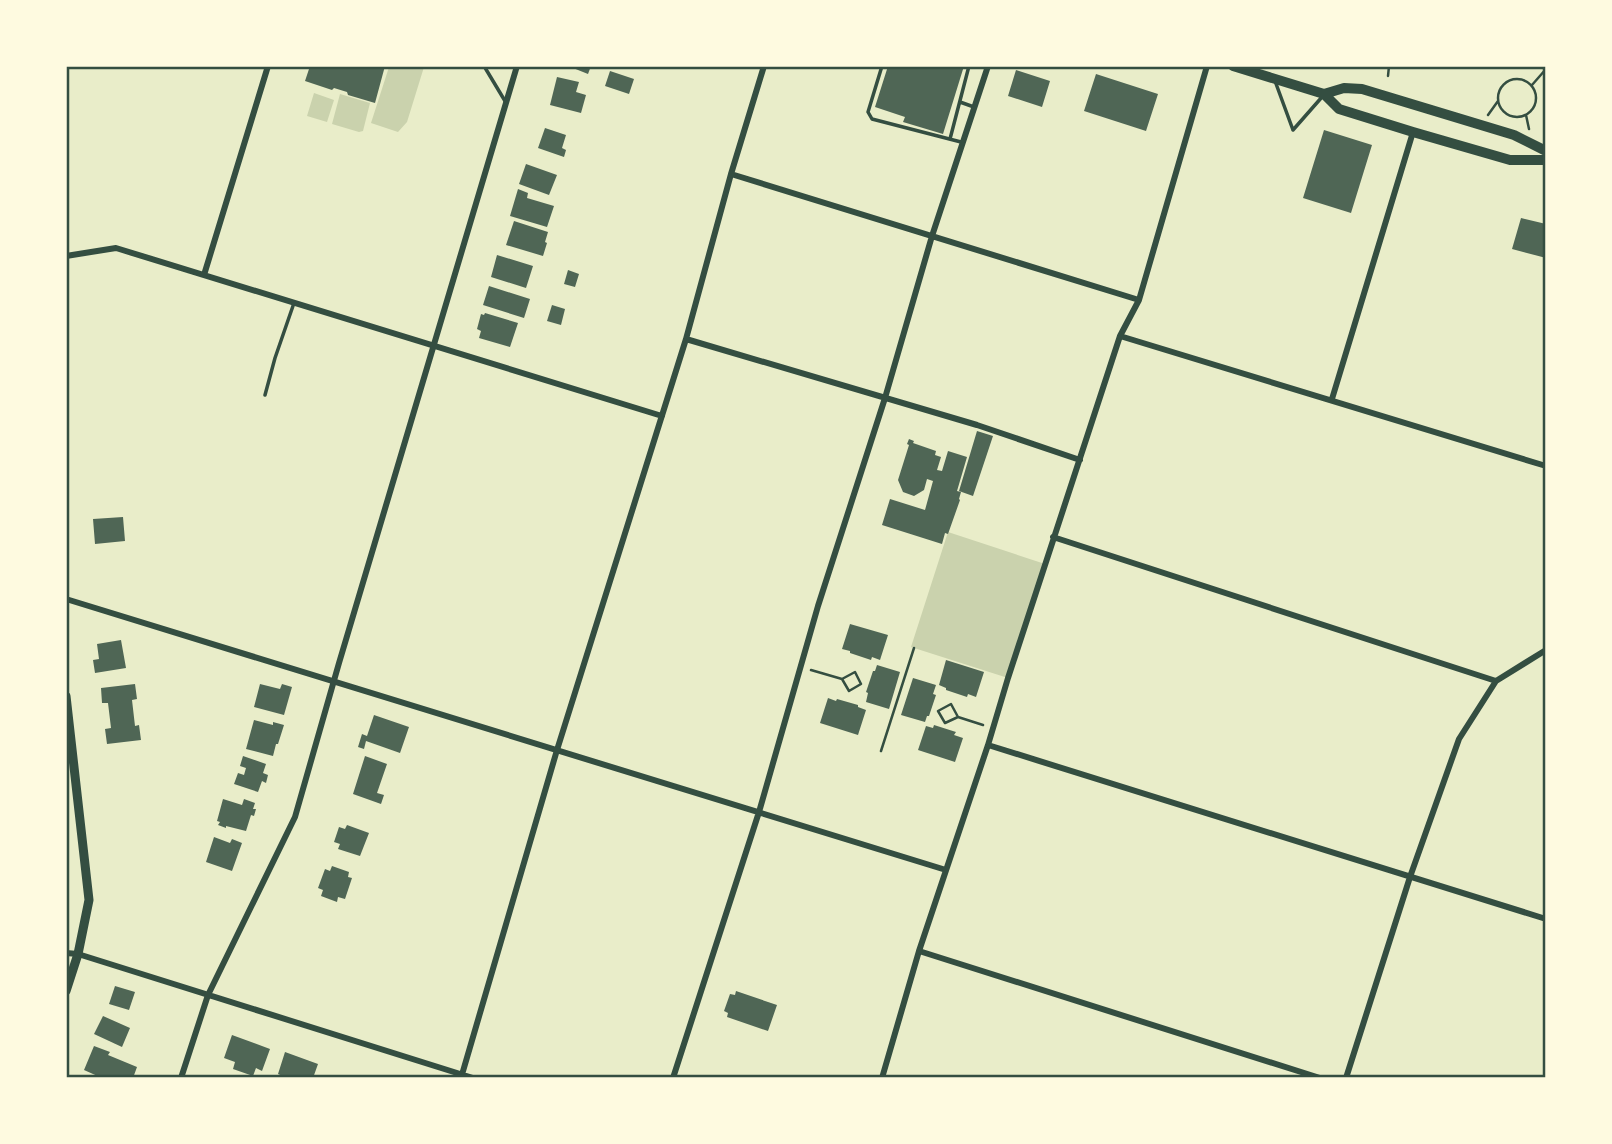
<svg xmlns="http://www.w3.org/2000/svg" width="1612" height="1144" font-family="Signika,sans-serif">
<rect width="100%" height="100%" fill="#e9edc9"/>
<path fill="#cad2ad" d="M389,67h35l-17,55 -9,10 -27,-9z
M314,93l20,7 -7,22 -20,-6z
M340,94l30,9 -7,28 -4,1 -27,-8z
M948,532l97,32 -37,114 -97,-31z"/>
<path fill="#4f6655" d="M310,66h75l-10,37 -27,-8 -1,-3 -13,-4 -2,2 -27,-9z
M568,66h23l-3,8z
M888,66h76l-21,68 -40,-12 2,-5 -30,-10z
M1016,70l34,11 -8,26 -34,-11z
M610,71l24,8 -5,15 -24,-8z
M1096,74l62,20 -12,37 -62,-20z
M557,77l22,5 -3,10 10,3 -5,18 -31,-8z
M545,128l21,7 -4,13 4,2 -2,7 -26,-9z
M1324,130l48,15 -21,68 -48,-15z
M526,164l31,11 -8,20 -30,-11z
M518,189l10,4 -1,5 27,8 -7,21 -37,-11z
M1521,218l25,6v34l-34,-9z
M514,221l34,11 -3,10 2,1 -4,13 -37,-11z
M497,255l36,11 -7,22 -35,-11z
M568,270l11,4 -4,13 -11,-3z
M489,286l41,13 -6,19 -41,-13z
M552,305l13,4 -4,16 -14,-4z
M485,313l33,10 -8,24 -31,-9 2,-7 -4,-2 4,-15 3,1z
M977,431l16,5 -20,60 -14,-5z
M909,439l5,2 -1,2 23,8 -1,4 6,2 -4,13 5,1 6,-20 19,6 -10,34 4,1 -2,7 1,1 -12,34 -3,-1 -3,11 -60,-19 8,-26 35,11 8,-29 -6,-2 -3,11 -10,6 -11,-4 -5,-12 11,-35 -2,-1z
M123,517l2,24 -30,3 -2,-25z
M850,624l38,11 -8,25 -8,-3 -1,3 -21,-7v-2l-8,-2z
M121,640l5,28 -31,5 -2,-13 6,-1 -2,-15z
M946,660l38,12 -8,25 -8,-3 -1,3 -21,-7v-2l-7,-3z
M877,665l23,7 -11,37 -23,-7 2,-9 -2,-1 7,-21h2z
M913,678l23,7 -3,9 3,1 -7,21h-2l-2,6 -24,-7z
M135,684l2,15 -5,1 3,26 4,-1 2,15 -34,4 -2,-15 6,-1 -3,-25h-6l-1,-15z
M260,684l20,5 2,-5 10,3 -8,28 -30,-8z
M828,698l8,3 1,-2 21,6v2l8,3 -8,25 -38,-12z
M374,715l35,12 -9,26 -34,-12 -2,8 -6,-2 4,-13 5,2z
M254,720l19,5v-3l11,3 -6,19h-2l-3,12 -27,-7z
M934,725l22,7 -2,3 9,3 -8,24 -37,-12 8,-24 7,2z
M243,756l23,8 -3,9 5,2 -2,8 -4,-2 -4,11 -24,-8 4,-11 6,2 2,-7 -6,-2z
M365,756l22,8 -10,29 7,2 -3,9 -28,-10z
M223,799l19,6 2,-6 11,4 -2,6h3l-2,7 -3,-1 -5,16 -20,-5v2l-8,-3 2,-3 -3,-1z
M347,825l22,8 -9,23 -22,-7 2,-5 -6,-2 5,-15 6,2z
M214,837l16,6 2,-4 10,4 -10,28 -26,-9z
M332,866l17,6 -1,5 4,1 -7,21 -7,-2 -1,5 -16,-6 2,-6 -5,-2 7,-19 5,2z
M115,986l20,6 -6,18 -20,-6z
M736,991l41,14 -9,26 -41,-14 1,-4 -4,-2 6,-17 5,1z
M103,1016l27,12 -8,19 -28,-13z
M232,1035l38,14 -8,22 -6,-3 -3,8 -20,-7 2,-7 -11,-4z
M94,1046l16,6 -2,3 29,12 -4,11h-31l-18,-8z
M285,1052l33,12 -5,14h-26l-9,-4z"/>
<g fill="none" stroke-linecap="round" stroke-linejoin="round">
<path stroke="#344e41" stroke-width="2.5" d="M1388,76l1,-10
M1498 98a19 19 0 1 1 38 0a19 19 0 1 1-38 0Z
M1532,85l14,-16
M1488,115l10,-14
M1526,115l3,14
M811,670l31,9 7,12 12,-7 -6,-12 -13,7
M958,717l-7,-13 -13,7 7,12 13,-6 25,8
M881,751l33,-103"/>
<path stroke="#344e41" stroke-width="3.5" d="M484,66l21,35
M882,66l-14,46 4,7 89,23
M1275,81l18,49
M960,102l14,5
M1293,130l29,-33
M950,139l19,-73
M265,395l10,-37 19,-55"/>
<path stroke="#344e41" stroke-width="6" d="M731,174l408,126
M66,256l50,-8 546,168
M204,275l64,-209
M1120,336l426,130
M686,339l291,86 103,35
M1332,399l81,-267
M1053,537l443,144
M66,599l880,271
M988,745l558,174
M919,951l401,127
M66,953l12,1 395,124
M181,1078l27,-83 87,-178 44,-154 178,-597
M461,1078l96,-328 129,-411 45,-165 33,-108
M673,1078l86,-266 59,-206 67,-208 47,-162 56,-170
M882,1078l37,-127 69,-206 20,-67 112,-342 19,-36 68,-234
M1346,1078l64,-201 49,-138 37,-58 50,-31"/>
<path stroke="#344e41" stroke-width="9" d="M66,696l23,204 -11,54 -12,37"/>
<path stroke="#344e41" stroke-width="10" d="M1233,66l91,28 15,15 74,23 97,28h36
M1324,94l20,-6 18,1 152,46 32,16"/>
</g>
<rect width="1612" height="1144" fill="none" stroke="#fefae0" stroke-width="136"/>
<rect x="68" y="68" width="1476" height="1008" fill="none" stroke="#344e41" stroke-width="2.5"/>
</svg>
